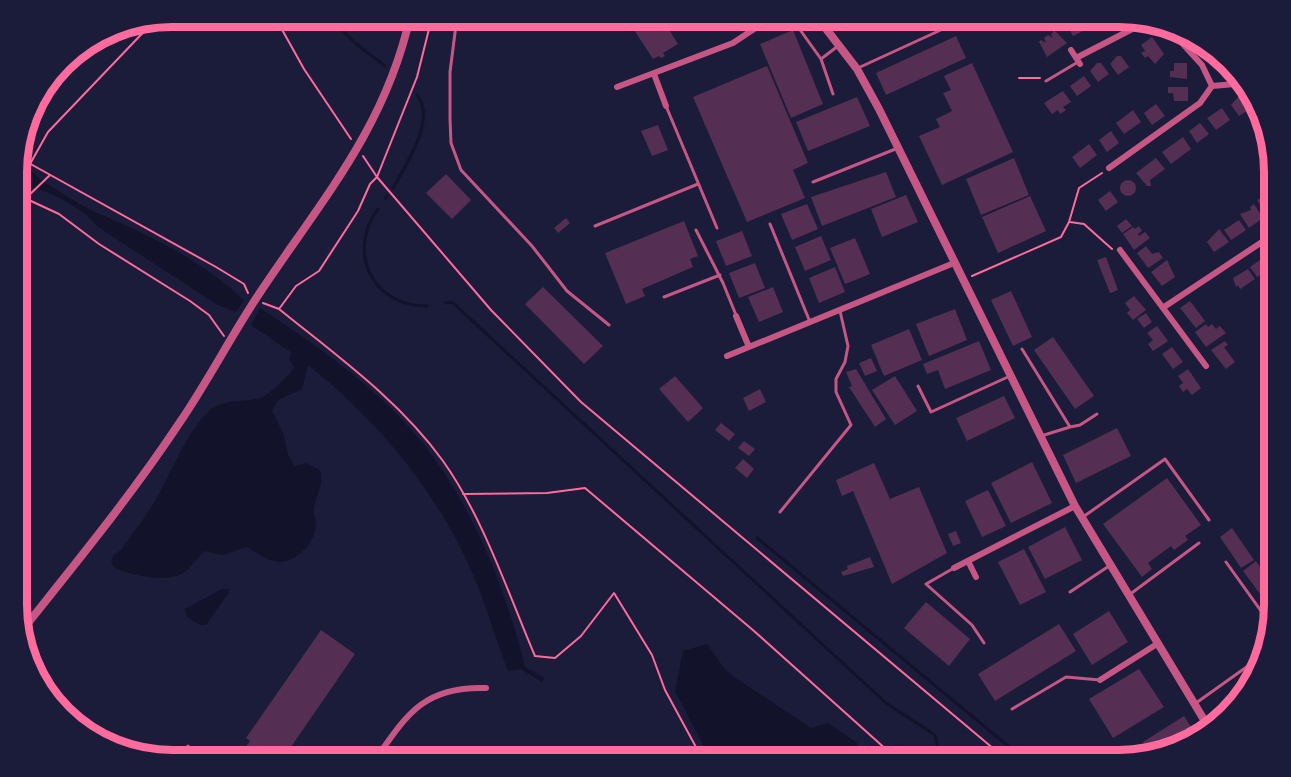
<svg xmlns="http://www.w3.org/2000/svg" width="1291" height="777" font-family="Poppins,sans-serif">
<rect width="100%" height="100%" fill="#1b1b3a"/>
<path fill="#12122b" d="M18,162l16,11 7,7c18,11 37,24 56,33 55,23 102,46 147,87l-8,12 -20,-8 -118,-77c-17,-22 -54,-38 -80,-44z
M260,308c56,37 111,75 155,126 55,64 90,152 110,233l19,11 -2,4 -21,-13 -13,2c-9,-24 -17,-49 -26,-74 -34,-92 -97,-171 -174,-232l-6,24 -24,11 -6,11 12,24 4,20 7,11 11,-3 14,7c5,16 -5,24 -6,40 -1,5 2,9 2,14 0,8 -5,19 -11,25 -21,21 -35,13 -58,-2l-25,8 -17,-4c-8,6 -12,15 -19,20 -18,14 -53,4 -71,-3l-4,-6 3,-7 7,-5c11,-16 24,-32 34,-49 17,-29 29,-64 52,-88 14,-15 35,-10 53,-15 8,-2 29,-22 34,-30l-5,-10 3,-5 -41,-28z
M222,589h7v3l-23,33h-5l-14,-8 -2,-8z
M707,644l17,24 10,9 77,51 17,-5 29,20v6l8,11h-154l-36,-69 8,-40z"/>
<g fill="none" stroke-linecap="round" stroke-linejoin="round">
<path stroke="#12122b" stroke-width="3" d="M329,17l26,26 30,23
M393,188c12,-22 44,-69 24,-93
M385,199l2,-3
M378,209c-32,43 -5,98 49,97
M445,303l7,-1 434,401 49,32 6,25
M757,538l268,222"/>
</g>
<path fill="#542f53" d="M645,17h16l17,27 -15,9 2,3 -4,2 -2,-2 -6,3 -22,-34z
M1069,17l3,4 10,-4h16l3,5 -28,14 -8,-15z
M793,30l30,74 -32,14 -31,-74z
M1054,30l13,13 -20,14 -8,-15 2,-2 5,3 -2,-5 4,-3 5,3 -2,-3z
M956,36l10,22 -80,37 -10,-22z
M1152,37l12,17 -9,10 -7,-8 -3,2 -4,-5 4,-2 -4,-6z
M1117,56h4l8,11 -11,8 -8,-11z
M1223,62l9,8 -7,5 -7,-6v-4z
M972,63l41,89 -71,33 -23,-49 21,-9 -4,-8 16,-8 -9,-18 8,-3 -7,-14z
M1097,63h4l8,11 -11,8 -8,-11z
M1174,63h13v16l-17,-2v-6h4z
M767,66l41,97 -15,7 12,28 -58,24 -54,-125z
M1084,76l7,10 -14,10 -7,-10z
M1168,87h20v14h-14l-1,-8h-5z
M1063,91l8,11 -8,5 3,3 -6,4 -2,-4 -6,4 -8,-11z
M857,97l13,29 -62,25 -12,-29z
M1238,97h4l8,12 -11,7 -8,-11z
M1156,104l9,12 -13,9 -8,-12z
M1222,108l8,12 -14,10 -9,-12z
M1133,110l8,12 -17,12 -8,-11z
M1200,123l9,11 -12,9 -8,-12z
M658,125l10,25 -16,6 -11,-25z
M1111,131l8,12 -12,9 -8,-12z
M1183,137l8,12 -20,15 -9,-12z
M1089,144l8,11 -17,13 -8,-11z
M1014,158l15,37 -48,20 -15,-36z
M1156,158l9,11 -15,11 1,6h-4l-11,-13z
M886,172l10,25 -74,29 -11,-29z
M446,174l25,26 -19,19 -26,-26z
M1120 188a8 8 0 1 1 16 0a8 8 0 1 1-16 0Z
M1110,191l8,11 -12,9 -8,-11z
M906,195l12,27 -36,15 -11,-28z
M1030,196l16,35 -48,22 -16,-36z
M1265,196l3,5 6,-5v15l-6,5 -11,-16z
M807,204l11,25 -26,11 -11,-26z
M1254,204l9,14 -14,10 -9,-14 11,-4 -1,-3z
M566,218l4,5 -12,10 -4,-5z
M1126,219l6,7 -10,7 -5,-7z
M1239,220l7,10 -15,10 -7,-10z
M684,221l14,35 -8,3 3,8 -51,22 3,7 -19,8 -21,-51z
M1139,226l3,5 -4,3 1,2 6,-4 5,6 -16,12 -11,-16 10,-7 2,2z
M1219,229l10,13 -15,10 -7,-10z
M742,231l10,25 -26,10 -10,-25z
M821,236l10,24 -26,11 -10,-24z
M855,238l15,36 -25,10 -15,-36z
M1146,246l6,8 7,-2 4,6 -15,10 -11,-15z
M1266,256l8,12v8l-7,-5 -10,6 -7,-10z
M1106,257l12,33 -8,3 -13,-33z
M1167,260l8,17 -13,9 -11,-14z
M755,263l10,25 -26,10 -10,-25z
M835,267l10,25 -26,11 -10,-25z
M1248,269l7,10 -15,10 -2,-4 -2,2 -3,-9z
M543,287l60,59 -19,18 -59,-60z
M773,287l10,25 -24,10 -11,-25z
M1011,291l21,46 -19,9 -22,-46z
M1134,296l12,14 -13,10 -6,-7 3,-3 -5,-7z
M1190,301l15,20 -9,7 -16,-20z
M955,309l12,31 -38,16 -13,-32z
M1146,313l6,9 -8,6 -7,-9z
M1206,324l2,3 4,-3 4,5 4,-3 6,7 -20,14 -11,-15z
M1157,326l11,15 -15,10 -5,-7 5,-4 -6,-7z
M909,329l13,31 -38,16 -13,-31z
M1053,337l41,59 -19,13 -41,-59z
M979,341l12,29 -46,19 -7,-19 -11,4 -4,-10z
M1225,341l3,4 -4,2 11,15 -9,7 -15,-19z
M1172,347l11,15 -10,7 -11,-15z
M871,358l6,13 -12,5 -6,-13z
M856,369l30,50 -11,8 -26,-40 3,-1 -6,-14z
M1188,369l13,19 -9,7 -5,-6 -4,3 -4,-6 4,-3 -5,-7z
M675,376l28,32 -15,14 -29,-33z
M895,376l22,35 -22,14 -23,-35z
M760,389l6,13 -17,9 -6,-13z
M1004,396l11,22 -48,23 -11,-23z
M721,423l14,11 -6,7 -14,-11z
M1117,428l14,28 -55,27 -13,-28z
M744,441l11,8 -6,7 -11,-8z
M743,459l11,10 -7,9 -12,-10z
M1032,462l20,41 -41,20 -20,-40z
M874,463l16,36 29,-12 28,66 -55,31 -39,-93 -11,5 -6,-16z
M1167,478l34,47 -16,11 3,4 -14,10 -3,-4 -23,17 4,6 -10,8 -39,-53z
M988,490l18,36 -24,11 -17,-36z
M1065,527l17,33 -37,19 -17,-32z
M1232,528l22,32 -13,8 -21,-31z
M956,531l5,12 -8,3 -5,-12z
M1024,549l22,43 -26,13 -22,-43z
M870,557l4,10 -31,9 -2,-4 7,-3 -1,-3z
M1256,561l18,25v27l-31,-42z
M926,602l44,37 -21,27 -45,-38z
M1109,611l19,31 -36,23 -19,-31z
M1059,624l17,27 -81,50 -17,-27z
M321,630l34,24 -73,106h-46l14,-19 -4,-3z
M1139,669l25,38 -51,31 -24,-39z
M1184,716l14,22 -47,16 -8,-12z"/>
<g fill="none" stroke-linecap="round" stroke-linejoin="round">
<path stroke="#ff6b9d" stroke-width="2" d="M275,17l29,52 47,70
M1019,78h21
M363,156l14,21 114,133 90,92 426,358
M18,157l198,110 28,17 4,9
M30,164l18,-32 107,-112
M18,195l41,19 40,30 91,57 19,14 15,21
M18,201l7,-2 25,-24
M1070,222l14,2 28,25
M972,276l89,-39 8,-15 10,-34 23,-15
M263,303l16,6c58,47 120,91 164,152 40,56 65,132 92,195l20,2 26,-22 33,-43 38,62 13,35 38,70
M279,309l17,-23 23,-15 39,-60 12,-27 7,-7 40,-100 15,-60
M463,494l84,-1 38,-5 169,143 144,129"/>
<path stroke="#c65784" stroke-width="3" d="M457,17l-7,55v47l1,24 10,27 71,76 35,45 42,34
M793,20l28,39 12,35
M821,59l17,-13
M858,68l98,-45
M1046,81l32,-19
M666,106l51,122
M813,182l85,-34
M770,224l40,98
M595,226l103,-42
M696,230l27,53 13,32
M664,297l56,-22
M1022,349l48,78 -29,9
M918,386l13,26 79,-36
M1070,427l10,-2 17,-11
M780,512l71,-87 -15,-33v-13l9,-17 3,-16 -8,-35
M1083,517l82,-58 44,61
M1226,562l45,63
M954,568l-28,16 46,41 12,18
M1070,592l39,-26
M1129,595l70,-52
M1196,703l66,-47
M1012,709l54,-32 34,3
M177,760l11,-14"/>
<path stroke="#c65784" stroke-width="6" d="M1170,30l32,35 10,21
M1071,50l9,14
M1076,58l68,-35
M654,74l12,32
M617,87l116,-44 39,-26
M1109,168l91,-65 12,-17 23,-2
M1120,250l86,116
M1164,307l110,-73
M736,316l13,31
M727,356l227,-93
M968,561l8,16
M954,568l121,-62
M1100,680l57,-36
M375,760c32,-46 49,-74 111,-72"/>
<path stroke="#c65784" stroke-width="8" d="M817,17l40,52 22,40 196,397 134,222
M20,633c55,-69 111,-137 160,-211 28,-41 51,-86 79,-128 61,-92 126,-165 151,-277"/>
</g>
<path d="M0 0H1291V777H0ZM172 27H1119A145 145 0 0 1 1264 172V605A145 145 0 0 1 1119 750H172A145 145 0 0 1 27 605V172A145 145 0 0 1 172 27Z" fill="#1b1b3a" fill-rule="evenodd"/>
<path fill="none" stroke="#ff6b9d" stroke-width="8" d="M172 27H1119A145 145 0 0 1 1264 172V605A145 145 0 0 1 1119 750H172A145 145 0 0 1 27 605V172A145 145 0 0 1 172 27Z"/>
</svg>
